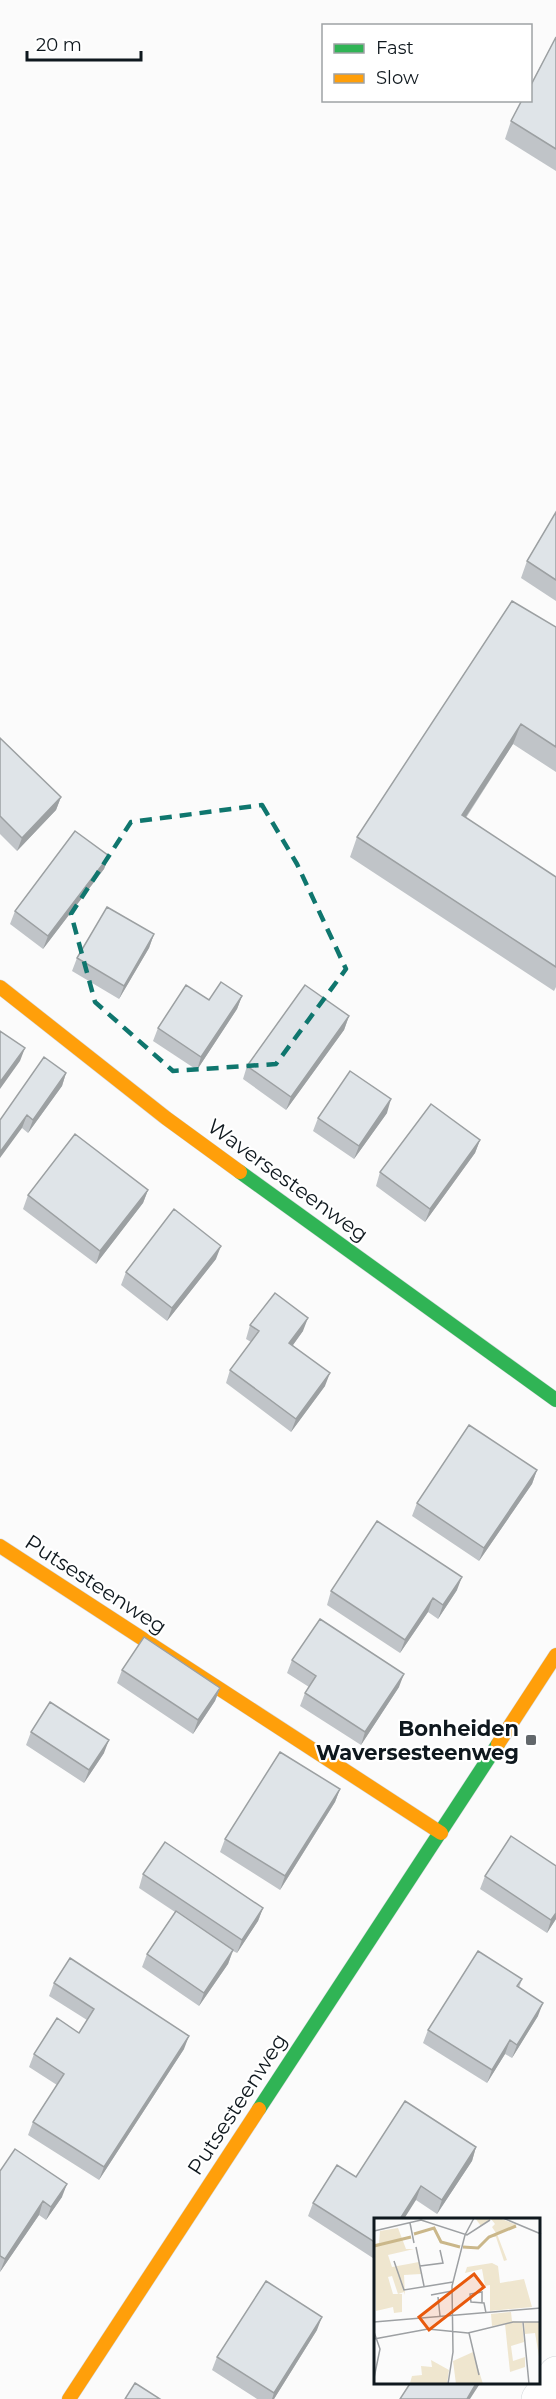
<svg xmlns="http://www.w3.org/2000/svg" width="556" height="2399" font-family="Montserrat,sans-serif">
<rect width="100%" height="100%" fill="#fbfbfb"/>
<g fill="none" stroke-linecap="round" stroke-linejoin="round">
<g stroke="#d3d7db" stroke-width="34">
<path id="street" d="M538,2399l18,-26"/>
</g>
<g stroke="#d3d7db" stroke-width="15">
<path id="fast" d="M240,1172l316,228
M259,2109l239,-365"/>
</g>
<g stroke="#d3d7db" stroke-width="15">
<path id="slow" d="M0,987l166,131 74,54
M0,1546l441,287
M498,1744l58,-89
M69,2399l190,-290"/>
</g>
<use href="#street" stroke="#fefefe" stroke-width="33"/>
<use href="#fast" stroke="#30b455" stroke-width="14"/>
<use href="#slow" stroke="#ff9f0a" stroke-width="14"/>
</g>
<path fill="#c0c4c8" d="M556,37v134l-51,-32 6,-18z
M556,512v89l-35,-23 6,-17z
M556,627v145l-43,-28 -47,74 90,59v110l-2,4 -204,-134 7,-20z
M0,738l61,59 -5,13 -39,41 -17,-17z
M109,856l-5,13 -61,80 -33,-25 5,-13z
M154,934l-5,14 -30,51 -47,-28 5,-13z
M242,996l-5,13 -40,61 -44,-29 5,-13 51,-28z
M349,1016l-5,14 -58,80 -43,-31 4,-13z
M66,1073l-4,13 -34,47 -6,-5 -22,-8z
M387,1113l-33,46 -41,-28 5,-13z
M480,1140l-5,13 -50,69 -49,-36 4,-14z
M148,1190l-5,13 -47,61 -73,-55 5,-14z
M216,1259l-49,62 -46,-36 5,-13z
M250,1325l53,6 -10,14 32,41 -34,46 -65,-49 4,-13 21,-28 -5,-3z
M537,1470l-5,14 -53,77 -67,-45 5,-13z
M457,1590l-19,29 -10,-7 -28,41 -73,-48 4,-14z
M292,1660l107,27 -38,58 -61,-39 5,-13 4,-6 -22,-14z
M122,1670l98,18 -5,13 -22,33 -76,-51z
M31,1732l73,21 -20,30 -58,-38z
M340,1789l-5,13 -55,88 -60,-38 5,-13z
M556,1866v53l-9,14 -67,-44 5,-13z
M143,1874l120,34 -5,13 -21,32 -4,-2 -5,13 -29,42 -57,-39 5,-13 28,-42 -36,-24z
M522,1979l-3,9 19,28 -26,42 -7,-4 -18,29 -64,-40 5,-13z
M54,1983l130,66 -85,131 -71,-45 5,-13 24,-37 -28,-18 5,-13 45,-21 8,-13 -38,-24z
M476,2147l-4,14 -35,53 -21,-14 -40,19v41l-68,-44 5,-13 43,-26z
M0,2171l62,26 -16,23 -7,-5 -39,57z
M317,2330l-43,69h-17l-45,-29 5,-13z"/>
<path fill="#9ca0a2" d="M521,724l-8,20 -59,91 8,-20z
M61,797l-5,13 -39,41 5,-13z
M109,856l-5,13 -61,80 5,-13z
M154,934l-5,14 -30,51 5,-13z
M242,996l-5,13 -40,61 4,-13z
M349,1016l-5,14 -58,80 5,-13z
M25,1048l-5,13 -20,28v-7z
M66,1073l-4,13 -34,47 5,-13z
M391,1099l-4,14 -33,46 5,-13z
M27,1115l-5,13 -22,30v-6z
M480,1140l-5,13 -50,69 5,-13z
M148,1190l-5,13 -47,61 4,-13z
M221,1246l-5,13 -49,62 5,-13z
M308,1318l-5,13 -18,25 4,-13z
M330,1373l-5,13 -34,46 5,-13z
M537,1470l-5,14 -53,77 5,-13z
M462,1577l-5,13 -19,29 5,-14z
M433,1598l-5,14 -28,41 5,-13z
M404,1674l-5,13 -38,58 4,-13z
M220,1688l-5,13 -22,33 5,-14z
M109,1740l-5,13 -20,30 5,-13z
M340,1789l-5,13 -55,88 5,-14z
M263,1908l-5,13 -21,32 5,-13z
M556,1913v6l-9,14 4,-13z
M233,1950l-5,14 -29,42 5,-13z
M543,2003l-5,13 -26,42 5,-13z
M189,2036l-5,13 -85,131 5,-13z
M510,2040l-5,14 -18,29 5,-13z
M476,2147l-4,14 -35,53 5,-14z
M67,2184l-5,13 -16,23 5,-13z
M421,2186l-5,14 -12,19h-4z
M43,2201l-4,14 -39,57 5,-13z
M322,2317l-5,13 -43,69h-2l2,-6z
M477,2382h4l-11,17h-3z"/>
<path fill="#dfe4e8" stroke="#9ca0a2" stroke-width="1.5" d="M556,37v112l-45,-28 11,-21h9v-15z
M556,512v68l-29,-19z
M512,601l44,26v120l-35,-23 -59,91 94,62v90l-199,-130z
M0,738l61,59 -39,41 -22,-22z
M75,831l34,25 -61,80 -33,-25z
M107,907l47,27 -30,52 -47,-28z
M221,982l21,14 -41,61 -43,-29 28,-43 23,15z
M305,985l44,31 -58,81 -44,-31z
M0,1031l25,17 -25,34z
M44,1057l22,16 -33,47 -6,-5 -27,37v-32z
M350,1071l41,28 -32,47 -41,-28z
M431,1104l49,36 -50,69 -50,-37z
M75,1134l73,56 -48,61 -72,-56z
M174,1209l47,37 -49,62 -46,-36z
M275,1293l33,25 -19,25 41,30 -34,46 -66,-49 29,-39 -9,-6z
M469,1425l68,45 -53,78 -67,-45z
M377,1521l85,56 -19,28 -10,-7 -28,42 -74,-49z
M320,1619l84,55 -39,58 -60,-39 11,-17 -24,-16z
M144,1637l76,51 -22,32 -76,-50z
M50,1702l59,38 -20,30 -58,-38z
M280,1752l60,37 -55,87 -60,-37z
M511,1836l45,30v47l-5,7 -66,-44z
M165,1842l98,66 -21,32 -99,-66z
M176,1911l57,39 -29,43 -57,-39z
M478,1951l44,28 -5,7 26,17 -26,42 -7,-5 -18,30 -64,-40z
M70,1958l119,78 -85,131 -71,-45 31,-48 -30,-20 23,-36 22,15 15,-24 -40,-26z
M405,2101l71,46 -34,53 -21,-14 -21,33h-24v24l-63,-40 24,-38 19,12z
M15,2149l52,35 -16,23 -8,-6 -38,58 -5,-3v-85z
M266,2281l56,36 -48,76 -57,-36z
M411,2382h66l-10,17h-67z
M135,2383l25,16h-35z"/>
<path fill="none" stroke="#0f766e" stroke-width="4.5" stroke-dasharray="12 8" stroke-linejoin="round" d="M262,805l35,59 49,105 -70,95 -103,7 -78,-69 -24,-88 60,-92z"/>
<rect fill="#62676b" stroke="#fff" stroke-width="2" x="525" y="1734" width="12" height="12" rx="3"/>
<g text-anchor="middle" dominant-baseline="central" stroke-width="4.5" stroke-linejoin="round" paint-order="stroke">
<g font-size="21" fill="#0f181e" stroke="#fff">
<text transform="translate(288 1180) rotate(36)">Waversesteenweg</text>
<text transform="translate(96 1584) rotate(33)">Putsesteenweg</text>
<text transform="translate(237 2104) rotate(-57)">Putsesteenweg</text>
</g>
<g font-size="21" font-weight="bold" fill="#0f181e" stroke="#fff" text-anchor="end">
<text x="519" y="1728">Bonheiden<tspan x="519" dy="24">Waversesteenweg</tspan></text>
</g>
</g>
<g transform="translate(374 2218)">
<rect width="166" height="166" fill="#fbfbfb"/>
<path d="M101,0h24l18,7 -20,9 10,26 -3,1 -8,-24h-7l7,-4 -4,-6 3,-3 -4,-5 -10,7zM24,10l8,21h8l-26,6 4,12 27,-5 2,12 -17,1 1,20 -1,-3 -6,2 -6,-18 -4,1 5,17h9v18l-8,1 -1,-6 -17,4 -2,-67 5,-1 1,-12zM118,45l6,3 2,17 24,-4 8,28 -42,4v-26l-5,1 -3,-17 -17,4 2,-6zM137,94l1,9 10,1 2,20 -13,4 2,15 12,-4v10l-15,5 -5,-48 -13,2 -1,-12zM150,104h16v40l-5,-29 -10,1zM99,134l10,32h-27l-3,-23zM57,142l18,10 -2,14 -37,-1 2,-7 10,-1 -1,-9 11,1z" fill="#efe6cf"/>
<path fill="none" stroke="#cab78a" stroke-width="3" d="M40,16l20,-6 7,14 19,5M0,28l37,-9M89,29l15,1 11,-11 27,-11"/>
<path fill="none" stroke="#9da0a3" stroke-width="1.5" d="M129,0l38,16M36,5l4,20M0,13l47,-11 46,15 23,-15M42,29l8,39M20,43l10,29 49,-8M46,48l23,-3 -3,-13M57,77l21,-4M64,79l2,19M108,84v-10l-12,2 1,8 13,1 2,10M0,104l167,-14M149,104l6,62M0,114l6,17 -6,29M95,115l10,42M0,121l54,-10 40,4 45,-11h28M74,166l5,-32 -1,-66 13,-51 9,-17"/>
<path fill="#e8590c" fill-opacity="0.15" stroke="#e8590c" stroke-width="3" d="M100,56l10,13 -55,43 -10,-13z"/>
<rect width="166" height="166" fill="none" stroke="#0f181e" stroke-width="3"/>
</g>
<rect x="322" y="24" width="210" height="78" fill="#ffffff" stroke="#9fa3a5" stroke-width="1.5"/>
<rect x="334" y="44" width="30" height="9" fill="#30b455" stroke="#9fa3a5" stroke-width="1.5"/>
<text x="376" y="54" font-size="18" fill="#0f181e">Fast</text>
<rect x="334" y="74" width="30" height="9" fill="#ff9f0a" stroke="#9fa3a5" stroke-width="1.5"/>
<text x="376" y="84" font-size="18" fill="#0f181e">Slow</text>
<path d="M27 51v9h114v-9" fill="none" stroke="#0f181e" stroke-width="3"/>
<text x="36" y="51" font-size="18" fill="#0f181e" stroke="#ffffff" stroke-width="4.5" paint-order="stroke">20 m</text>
</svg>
